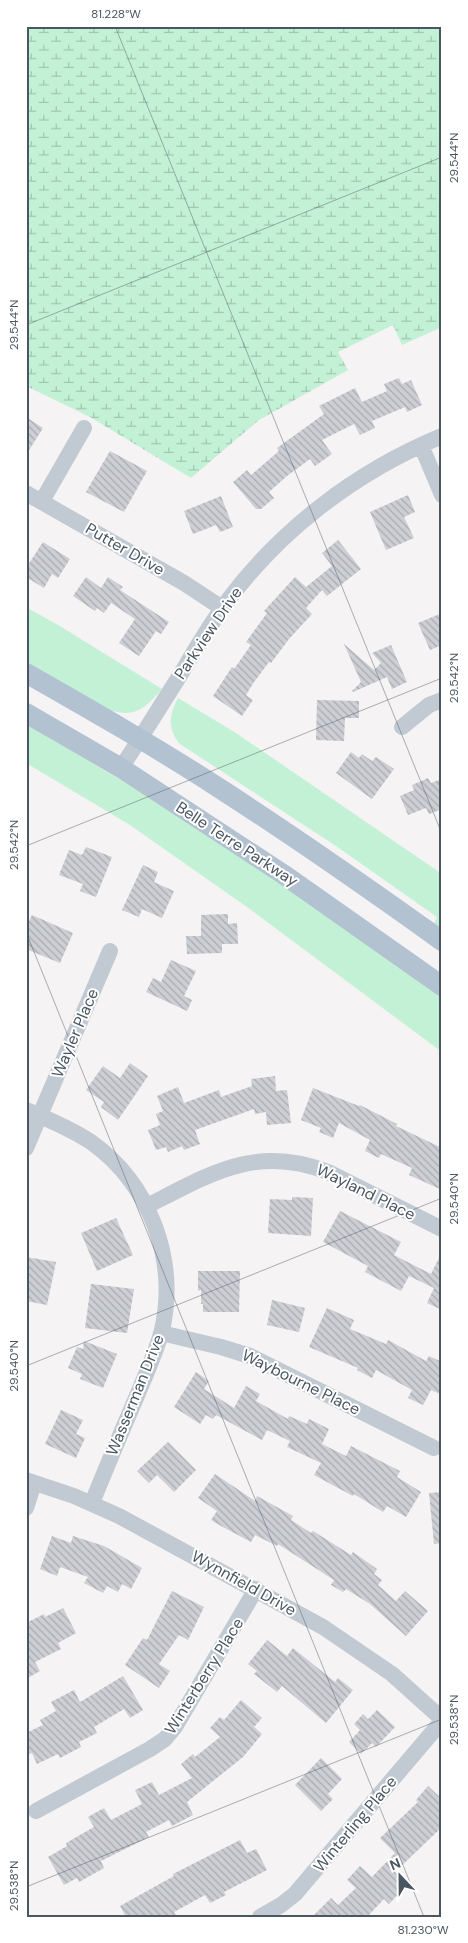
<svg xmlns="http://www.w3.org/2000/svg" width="468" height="1943" font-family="'DM Sans',sans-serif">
<defs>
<pattern id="wetland-marsh" width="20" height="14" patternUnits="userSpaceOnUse" patternTransform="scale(1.25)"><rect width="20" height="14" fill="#c3f1d5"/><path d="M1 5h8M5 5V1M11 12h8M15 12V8" fill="none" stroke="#a0c6b0"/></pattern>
<pattern id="building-back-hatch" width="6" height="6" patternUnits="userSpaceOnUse" patternTransform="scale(1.25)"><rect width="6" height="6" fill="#cdcfd5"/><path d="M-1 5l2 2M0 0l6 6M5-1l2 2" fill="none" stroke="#a8abb0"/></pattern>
</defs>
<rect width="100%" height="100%" fill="#f5f3f3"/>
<path fill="#c3f1d5" d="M26,607l32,18 104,64c-18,20 -27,30 -55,20l-81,-46z
M178,698l58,35 206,141v57l-8,-7 3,-7 -101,-71 -156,-102c-13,-15 -11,-30 -2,-46z
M26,724l105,62 129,82 182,130v54l-195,-145 -117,-82 -104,-62z"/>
<path fill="url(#wetland-marsh)" d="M26,26h416v301l-40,18 -9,-20 -55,27 10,18 -89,50 -68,58 -101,-61 -64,-31z"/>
<path fill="url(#building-back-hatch)" d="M399,378l3,6 9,-4 11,25 -15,7 -2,-5 -33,14 3,7 -15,7 -6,-11 -32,16 10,14 -17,12 -5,-7 -23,17 -18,16 5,6 -13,11h-5l-23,-27 14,-12 4,5 28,-24 -2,-3 47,-34 -5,-8 36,-18 7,14 25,-11 -3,-7z
M26,417l17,11 -17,27z
M110,451l37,20 -23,41 -38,-20z
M408,495l7,17 -11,5 10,21 -28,12 -16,-38z
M221,496l12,31 -13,5 -4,-7 -23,9 -9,-23z
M338,540l23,29 -34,27 -5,-6 -16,18 6,6 -23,25 -18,24 -2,-1 -15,20 -8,13 7,5 -11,16 -29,-20 19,-29 2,2 17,-24 -5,-3 21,-29 -3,-2 31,-34 11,10 26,-21 -10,-13z
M43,542l27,17 -12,19 -6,-4 -8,14 -18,-11v-9z
M86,577l15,11 7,-11 15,10 -3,3 49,32 -8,12 -5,-3 -17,25 -20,-13 16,-24 -24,-16 -7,10 -7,-5 -2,3 -22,-15z
M442,613v32l-12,5 -12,-27z
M344,644l30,26 7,-7 -9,-10 19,-8 16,37 -15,7 -5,-12 -34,15 -1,-1 9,-9z
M317,700l42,1v17h-14l-1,23 -28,-1z
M351,752l8,6 3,-4 10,7 4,-4 18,12 -22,30 -36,-26z
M428,778l3,5 11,-4v30l-13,5 -3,-6 -18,7 -8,-19 14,-6 -2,-5z
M86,847l26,10 -16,40 -16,-6 3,-7 -24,-9 10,-25 13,5z
M143,865l15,7 -4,10 20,9 -12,27 -20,-9 -3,8 -17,-7z
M228,914v10l9,-1 1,21h-16v9l-35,1 -1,-18h15v-21z
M32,915l41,18 -13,30 -34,-14v-22z
M171,960l25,11 -12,25 8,4 -5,11 -41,-19 7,-14 8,4z
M130,1063l18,13 -30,44 -17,-13 3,-5 -18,-12 17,-24 17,12z
M275,1076l1,15 11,-1 4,33 -24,2 -1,-13 -11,2 -1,-5 -59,21 5,14 -16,6 -2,-4 -14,6 -2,-5 -10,3 -8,-20 12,-5 -4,-11 7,-3 -6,-15 21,-9 6,16 35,-13 2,7 31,-11 -1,-7z
M313,1088l46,18 1,-1 37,19 -1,2 46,22v42l-33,-15 3,-7 -31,-14 -2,4 -14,-7 5,-11 -31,-17 -6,15 -14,-6 2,-4 -20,-8z
M292,1197l21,1 -2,38 -43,-3 2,-34 22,1z
M340,1211l61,31 -7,13 37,19 11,-22v58l-15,-7 7,-15 -25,-12 -8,15 -36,-19 3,-6 -45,-24z
M116,1218l17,37 -36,16 -16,-38z
M26,1257l30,5 -9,43 -21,-4z
M198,1271h42l-1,41h-36v-8h-2v-14l-3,1z
M91,1284l43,5 -7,44 -42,-5z
M272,1300l33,8 -6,24 -32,-7z
M327,1308l27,12 -4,9 36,15 2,-4 38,21 3,-5 13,6v33l-11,-5 -8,15 -15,-7 4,-8 -36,-20 -4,8 -15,-8 1,-2 -49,-21z
M84,1341l33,13 -14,34 -23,-9 2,-5 -14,-6 9,-21 6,2z
M196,1372l13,9 -5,8 30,19 12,-22 14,8 -4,7 32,18 1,-3 18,8 2,-5 20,10 -7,15 24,12 5,-10 49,25 -3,6 24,15 -15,25 -19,-11 -4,6 -29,-18 -1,2 -39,-21 7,-12 -34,-16 3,-6 -23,-11 -5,10 -46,-25 -3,4 -7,-4 -6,9 -26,-17z
M61,1410l22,10 -7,14 9,4 -9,20 -31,-14z
M168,1442l28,28 -22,22 -17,-17 -8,8 -12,-12z
M215,1474l40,27 2,-5 36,20 -2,4 20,13 2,-2 38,24 2,-3 24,17 -3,5 8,6 -4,5 18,16 9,-10 23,20 -22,25 -36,-32 -24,-15 -3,3 -12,-7 3,-5 -56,-36 -1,2 -22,-11 -4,7 -30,-16 -10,-6 6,-9 -19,-13z
M442,1492v51l-8,1 -5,-51z
M52,1536l19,7 2,-7 31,10 38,22 -11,21 -9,-5 -4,8 -11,-6 -4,7 -19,-10 4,-6 -28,-10 -3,9 -17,-7z
M172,1591l32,16 -16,33 -9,-5 -20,29 11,7 -11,17 -34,-23 18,-27 4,2z
M63,1608l13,25 -18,10 3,6 -26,13 5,9 -14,8v-56l18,-9 1,3z
M267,1640l20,16 6,-8 42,34 3,-4 15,12 -27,33 -44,-37 -5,6 -23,-18 3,-3 -9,-7z
M123,1676l20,34 -13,8 -6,-9 -30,18 3,6 -18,9 2,5 -21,11 -2,-4 -21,10 -5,-11 -6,2v-22l17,-8 -3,-5 16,-9 -5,-9 23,-12 6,12z
M241,1700l21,18 -8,9 8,7 -19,23 -56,45 6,13 -21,11 -3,-6 -23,12 3,5 -48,24 3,7 -25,14 -2,-4 -13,7 -16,-28 19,-11 -1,-3 28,-16 -6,-10 16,-9 7,12 31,-16 -7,-14 17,-8 7,13 33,-17 -11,-14 12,-10 2,3 25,-20 -10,-9 10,-11 4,3z
M377,1710l18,17 -19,20 -4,-4 -11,11 -12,-12 11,-12 -6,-6 9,-10 5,5z
M321,1758l21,21 -14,15 5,5 -12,12 -26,-26z
M428,1786l14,13v28l-47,45 13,12 -19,20 -5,-5 -17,18h-55l19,-19 7,7 18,-17 -9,-8 13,-14 12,11 23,-24 -15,-15 38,-36 -2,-2z
M240,1840l7,13 9,-4 11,21 -43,22 2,3 -16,8 -5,-8 -31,17 3,5h-51l-6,-11 54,-30 -1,-2z"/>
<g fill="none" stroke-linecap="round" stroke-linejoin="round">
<path stroke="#c1cad2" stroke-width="16" d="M421,445l21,50
M26,493l158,90 38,25
M42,501l42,-73
M402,727l27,-22 13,-5
M121,768c21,-32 41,-64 61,-96 13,-22 26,-44 41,-65 55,-76 132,-135 219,-171
M26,1110c22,9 45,19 65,32 59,42 87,118 71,188 -6,23 -17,46 -26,68 -15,35 -30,70 -44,105
M26,1148l84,-197
M147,1206c63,-32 109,-62 181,-34l114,57
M161,1333l60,14 29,9 184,92
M26,1480l48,16 45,20 204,111 69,47 50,45
M26,1508l8,-25
M36,1811l114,-62 15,-10 10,-12 81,-138
M260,1917l21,-12 14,-11 147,-173"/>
<path stroke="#b3c2d1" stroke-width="20" d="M26,673c65,37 130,74 193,115 76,49 149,100 223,153
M26,713l95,55 162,106 159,112"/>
</g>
<path fill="none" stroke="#4a5661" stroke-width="1" stroke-opacity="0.45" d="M115,26l327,808M26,325l416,-168M26,846l416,-168M26,932l398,985M26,1366l416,-168M26,1887l416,-168"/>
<g text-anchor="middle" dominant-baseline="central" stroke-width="4" stroke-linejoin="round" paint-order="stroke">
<g font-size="16" fill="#4a5661" stroke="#fff">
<text transform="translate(125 549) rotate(30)">Putter Drive</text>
<text transform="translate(208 633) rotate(-56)">Parkview Drive</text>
<text transform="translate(237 844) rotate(33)">Belle Terre Parkway</text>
<text transform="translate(75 1033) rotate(-67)">Wayler Place</text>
<text transform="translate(366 1192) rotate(26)">Wayland Place</text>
<text transform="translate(301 1382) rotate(26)">Waybourne Place</text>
<text transform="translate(135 1395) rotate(-68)">Wasserman Drive</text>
<text transform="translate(244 1583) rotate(29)">Wynnfield Drive</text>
<text transform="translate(204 1676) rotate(-58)">Winterberry Place</text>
<text transform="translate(355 1824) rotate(-50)">Winterling Place</text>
</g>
</g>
<rect width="468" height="1943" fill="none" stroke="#ffffff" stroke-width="55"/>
<g transform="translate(400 1876) rotate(338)" stroke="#ffffff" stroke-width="4" paint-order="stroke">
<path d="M0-4L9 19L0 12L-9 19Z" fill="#4a5661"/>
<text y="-8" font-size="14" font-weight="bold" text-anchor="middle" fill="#4a5661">N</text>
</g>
<rect x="28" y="28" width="412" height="1888" fill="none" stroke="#4a5661" stroke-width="2"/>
<g font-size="12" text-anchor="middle" fill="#4a5661">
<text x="116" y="18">81.228°W</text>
<text transform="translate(454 158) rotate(-90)" y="4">29.544°N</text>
<text transform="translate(14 325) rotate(-90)" y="4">29.544°N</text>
<text transform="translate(454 678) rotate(-90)" y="4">29.542°N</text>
<text transform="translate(14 845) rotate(-90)" y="4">29.542°N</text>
<text transform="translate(454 1199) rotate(-90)" y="4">29.540°N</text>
<text transform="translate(14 1366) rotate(-90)" y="4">29.540°N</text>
<text transform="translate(454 1720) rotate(-90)" y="4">29.538°N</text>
<text transform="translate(14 1886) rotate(-90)" y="4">29.538°N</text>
<text x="423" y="1934">81.230°W</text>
</g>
</svg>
